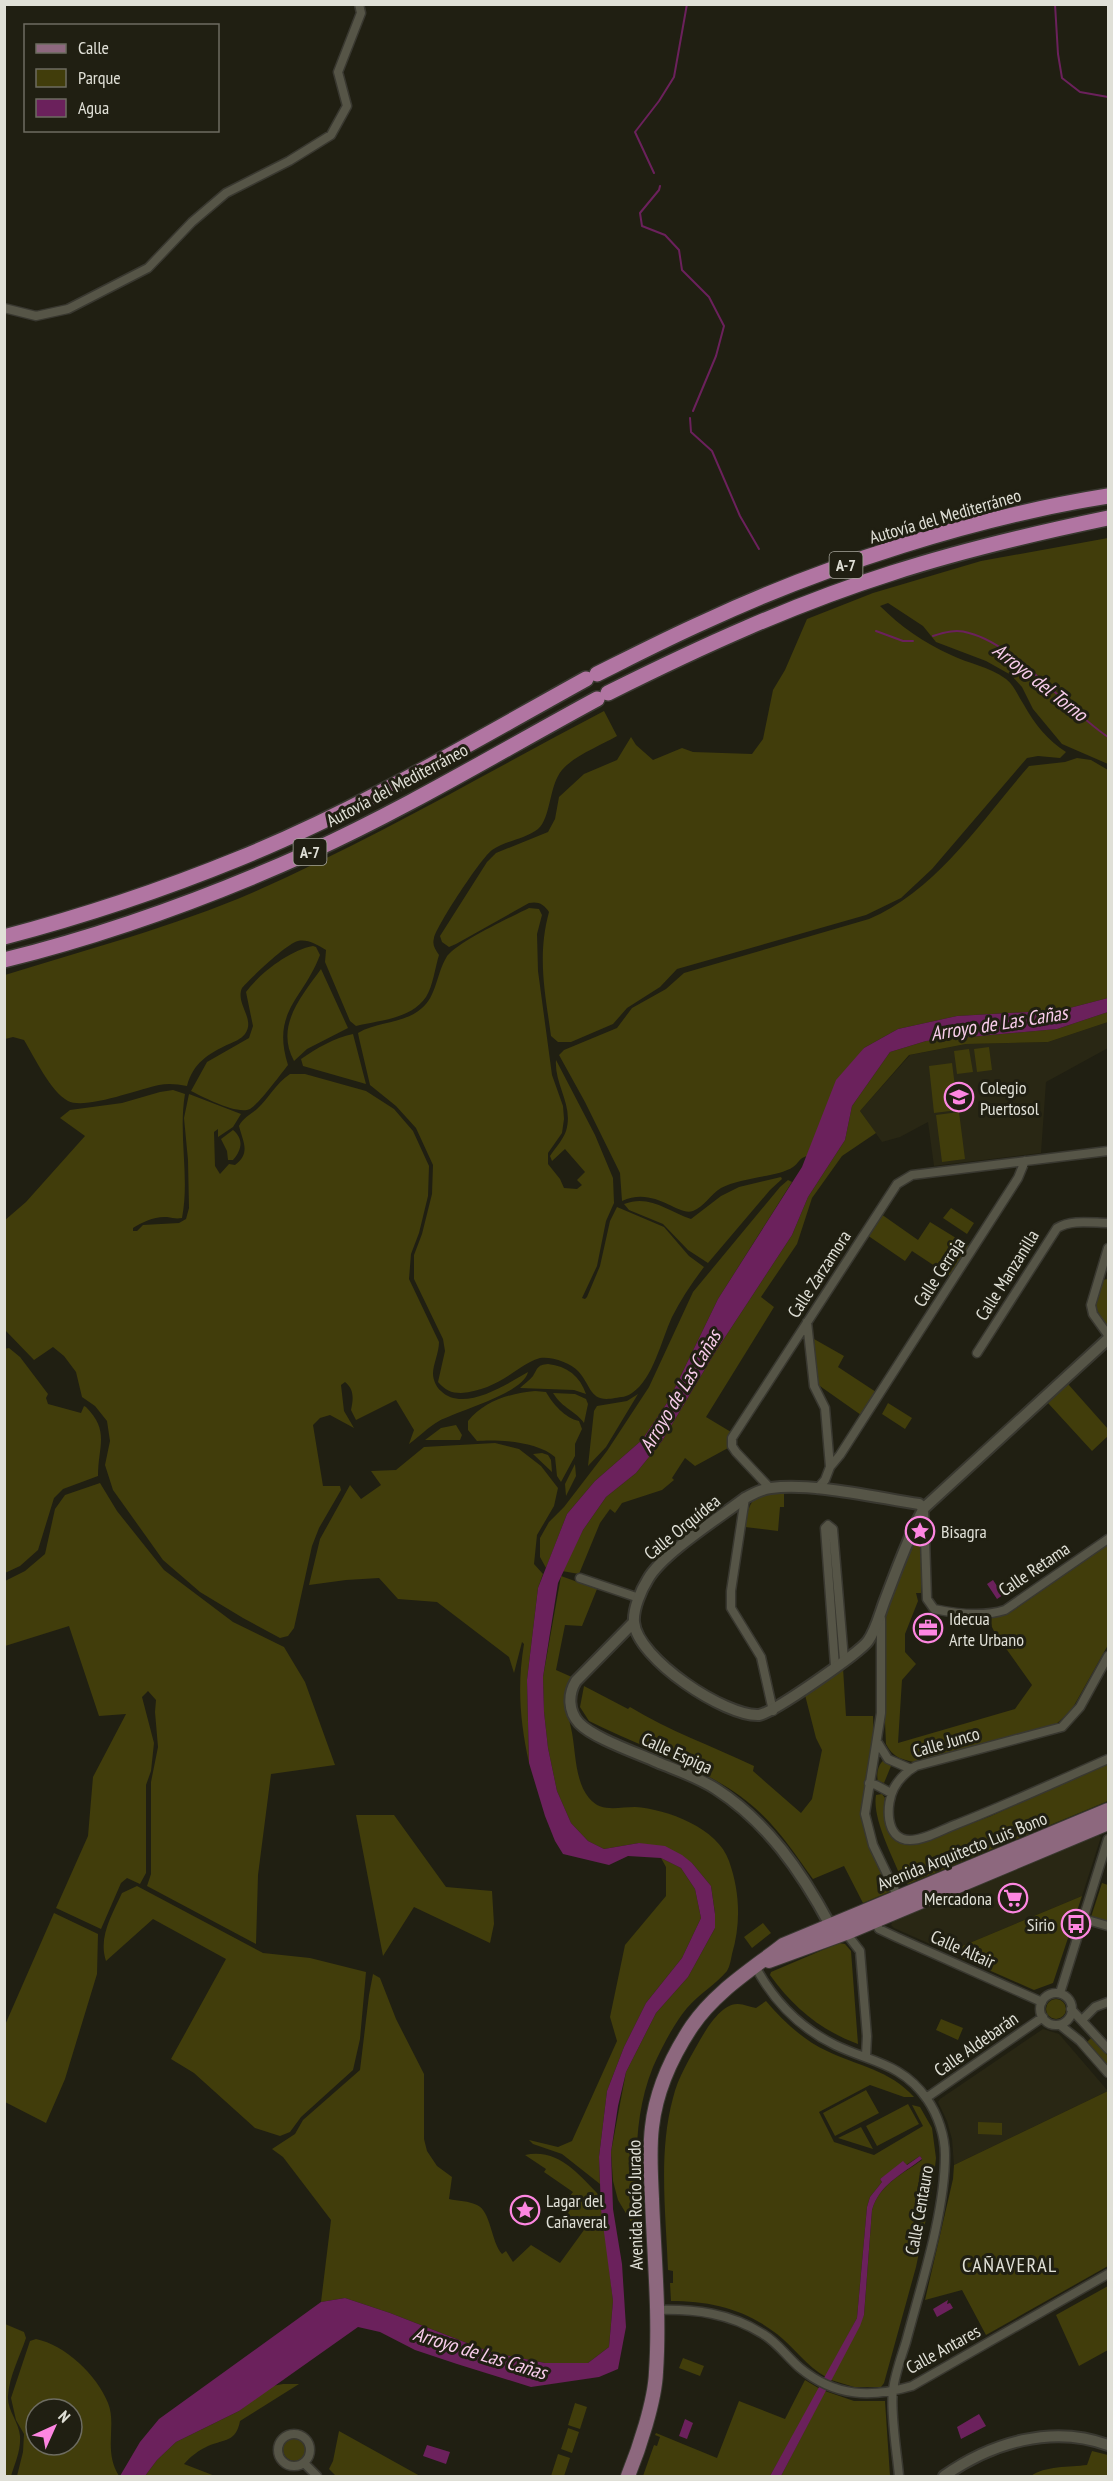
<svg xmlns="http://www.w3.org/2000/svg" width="1113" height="2481" font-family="'PT Sans Narrow',sans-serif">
<rect width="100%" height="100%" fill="#201f12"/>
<path fill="#292714" d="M1108,1022v26l-62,34 -5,71 -107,13 -6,-44 -28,15 -18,5 -22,-31 50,-56 56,-11 82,-2z
M1097,1835l4,2 -19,59 -134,56 -54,-24 -3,-3 3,-6z
M1043,2029l16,5 49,57 -154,74 -2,-26 -5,-18 -9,-19 2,-3z"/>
<path fill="#413d0b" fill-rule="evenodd" d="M1108,538v226l-46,-20 -29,-35 -11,-22 -11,-12 -25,-14 -50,-19 -13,-16 -35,-23 -8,3c20,20 44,37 71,49 18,9 37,11 55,24 8,6 12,17 18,26 10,18 24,36 42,47l-6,6 -22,-2 -11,2 -95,111 -31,29 -35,17 -189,54 -17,18 -33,21 -14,16 -42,18h-13l-7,-6c-6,-44 -14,-80 -2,-124 -5,-8 -11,-11 -20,-9l-73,41 -7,3 -7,-5 -2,-6 47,-74 9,-9 52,-21 7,-13 4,-22 25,-23 33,-14 14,-23 5,8 17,15 29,-12 11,4 59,2 11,-15 10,-49 12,-20 22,-51 66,-26 108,-32z
M604,711l13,25c-17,10 -42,19 -55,34 -13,15 -11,48 -24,59 -13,10 -33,12 -46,21 -11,8 -55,75 -58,88 -2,7 1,11 5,17 -4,13 -6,31 -13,42 -15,22 -46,23 -70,29l-6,-5 -25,-59 1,-12c-9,-5 -18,-11 -28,-9 -12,3 -47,37 -56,47 -7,16 14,31 3,46 -4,5 -11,8 -16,10 -21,10 -36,19 -42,42 -10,-2 -19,-3 -28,-1 -20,4 -74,25 -91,16 -18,-10 -33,-43 -44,-61l-11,-3 -8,2v-64c83,-26 168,-48 249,-83 120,-53 234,-120 350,-181z
M1077,758l14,2 17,10v228l-46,12 -105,6 -59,13 -34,19 -45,78 -12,30c-8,2 -8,7 -14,11 -14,10 -52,10 -72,21 -10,6 -17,19 -28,23 -15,6 -38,-25 -71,-10l-2,-28 -35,-71 -26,-47 5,-5 53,-22 15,-20 34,-19 18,-16 185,-54c68,-29 113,-99 160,-153l36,-4z
M529,908l10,1 3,6 -5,19 1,37 14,104 11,31 1,13 -2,14 -14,20v11l12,15 4,9 13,1 5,-4 -5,-5 8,-8 -20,-23 -13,12 -2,-5c5,-8 13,-16 16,-25 8,-26 -12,-46 -10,-71l39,75 18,43 1,25 -8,18 -9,45 -15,32 3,1 2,-2 13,-31 10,-45 7,-14 47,20 25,29 15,11c-12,16 -23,32 -32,50 -11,24 -19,62 -40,76 -5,4 -11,4 -17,5 -26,5 -23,-12 -37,-27 -7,-8 -27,-15 -38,-13 -7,2 -14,6 -20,10 -19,13 -35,23 -59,25 -10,0 -16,-3 -23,-11l7,-31 -2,-12 -29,-60v-24l8,-21 10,-40 1,-29 -17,-37 -20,-22 -26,-21 -11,-47 -1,-5c20,-12 46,-9 64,-25 14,-11 15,-35 24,-50 7,-14 67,-42 83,-50z
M313,946l3,1 4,8c-17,45 -49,56 -32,110 -8,10 -29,39 -38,44 -13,6 -47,-12 -59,-18l16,-29 42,-24 4,-12 -7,-34c14,-19 44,-42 67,-46z
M321,969l27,59 -41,21 -13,12c-19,-35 7,-64 27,-92z
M1108,1012v10l-60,20 -82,2 -57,11 -49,56 16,22 -34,23 -30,42 -15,46 -36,53 13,10 -68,110 25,15 -3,16 -33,18 -10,-8 -13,20 2,2 -12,10 -40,13 -7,10 -5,-4 -10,14 -21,51 -17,-3 21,-41 23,-33 30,-24 26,-32 52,-87 78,-119 16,-38 37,-57 7,-34 38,-54 36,-11 131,-12z
M353,1034l13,50 -63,-18 -2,-7c16,-11 33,-21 52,-25z
M989,1047l3,23 -15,2 -3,-23z
M969,1049l4,23 -16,2 -3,-23z
M952,1063l6,47 -24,3 -5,-47z
M290,1074h15l61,17 28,18 19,22 16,35 -1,30 -9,37 -8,21 -2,25 30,63c0,11 -6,22 -6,32 0,6 4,14 8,17 22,22 66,-7 87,-19 -4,21 -70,39 -89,49 -11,6 -20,16 -30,23l5,-14 -18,-30 -40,20 -5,-10c2,-10 4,-20 -6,-28l-4,3 3,26 10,17 -24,-13 -10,3 -7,7 10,61h17l1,4 -22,38 -7,18 -18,82 -6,8 -8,2 -37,-20 -43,-26 -37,-32 -50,-70 -8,-25 5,-24 -3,-20 -12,-15 -13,-9 -6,-25 -12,-16 -11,-9 -19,13 -29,-30 -1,-109 22,-19 59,-66 -25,-18 10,-8 52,-7 38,-11 13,-2 12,4c-7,41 5,83 -3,124 -6,1 -9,0 -15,-1 -12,-1 -25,5 -34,11v3h4l6,-6 36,-2 7,-4 3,-11 -1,-48 -4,-42 5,-24 52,20 -8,13 -15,10v-8l-4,3 1,34 5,8 9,-10 6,1c16,-12 8,-23 4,-39 4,-8 11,-11 18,-17 12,-11 19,-26 33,-35z
M959,1112l6,47 -23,3 -6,-47z
M233,1130c11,9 9,20 0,30h-5l-1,-9 -6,-12z
M781,1177l1,2 -12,11 -62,73 -20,-13 -25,-26 -34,-14 -5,-6c26,-10 43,7 67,15l30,-23 18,-9z
M788,1180l4,2 -74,117 -49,101 -27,40 -47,41 -28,33 -21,54 -6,-11v-19l9,-16 15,-15 43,-56 42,-64 44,-95 87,-105z
M951,1208l23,15 -7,11 -24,-16z
M881,1214l37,26 12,-18 39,24 -19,30 -38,-25 -7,10 -38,-26z
M1108,1279v48c-16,-22 -14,-21 -6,-47z
M814,1339l30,17 -6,11 38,25 -15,23 -44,-31z
M9,1348l11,9 28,37 -2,4 2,6 33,9 3,-7 2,1c24,24 12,39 12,69l-35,13 -9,9 -16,52 -18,16 -15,7 -1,-224z
M548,1364c19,2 32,12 38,30l-12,-4 -54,-2c4,-4 10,-8 13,-12 5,-8 4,-11 15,-12z
M1068,1384l40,45v7l-16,15 -44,-48z
M535,1391l11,1c7,12 19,26 33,29l3,8 -7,15v12l-14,26 -4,-6 -2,-19c-17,-15 -56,-18 -78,-16l-9,-11v-9c16,-20 43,-28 67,-30z
M553,1393l22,1 11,5 2,5 -4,19c-8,-12 -21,-14 -31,-30z
M638,1394l-32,53 -18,19 6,-55 3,-5 30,-5z
M888,1403l24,15 -7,11 -23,-15z
M456,1425l6,10 -2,5h-35l16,-12z
M495,1443l24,6 22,17 17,22 -4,18 -17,29 -3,29 9,10 -5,14 -11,92 2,83c-9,-42 -12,-77 -5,-119l-2,-2 -8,31 -5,-16 -72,-55 -39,-3 -19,-21 -33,2 -37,5 11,-46 30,-54 11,14 20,-14 -10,-14 25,-1 28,-23z
M542,1453l6,2 3,5 1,12 -19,-18z
M575,1464l1,12 -10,20 -1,-12z
M100,1483l17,28 47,59 69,52 51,25 21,35 30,83 -64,9 -13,101 -2,69 -109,-58 4,-12v-92l7,-35 -3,-35 1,-12 -8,-9 -6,6 12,46 -3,28 -5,14v88l-6,11 -13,-6 -6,5 -20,46 -45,-21 32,-72 5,-59 33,-63 -27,2 -30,-90 -64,20v-65l20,-10 20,-17 10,-45 10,-14z
M784,1493v14h-4l-2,24 -33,-4c4,-29 9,-34 39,-34z
M918,1533l3,1v59h-5l2,8 -13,33v18l11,12 -14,16 -4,63 117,-34 17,-24 -37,-52 -7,-14 23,-7 97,-68v101l-37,66 -16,14 -141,37c-14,-3 -21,-5 -28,-18l-4,-87 2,-42z
M561,1576l36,13 -15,37 -17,-1 -9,45 18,8c-17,18 -7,29 -3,50 5,21 3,52 18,70 12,15 29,9 46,9 32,2 83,21 94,54 11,31 12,62 3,93 -1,5 -2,12 -5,17 -12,14 -28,23 -40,37 -14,17 -25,39 -34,59 -22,54 -17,113 -13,170l-22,-37 -5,-19 -2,-29 15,-80 30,-59 32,-36 27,-49v-15l-4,-27 -19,-23 -53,-20 -35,6 -16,-8 -17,-18 -14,-32 -9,-43 -4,-36 -1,-35z
M843,1668l3,48h27l1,30 -10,57 27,79 -2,10 -26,11 -19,-37 -31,13c-18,-25 -35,-51 -58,-71 -42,-38 -115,-61 -166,-87l-9,-14 4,-21 44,23 2,-2c39,24 82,39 124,59l-1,5 48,42 11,-14 10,-49 -6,-12 -11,-43z
M884,1760l7,6 -7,17 -6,-2c-2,-6 0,-17 6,-21z
M1108,1763v38l-200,83 -6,-4c-9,-23 -30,-61 -26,-85l6,-1 3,4 -1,10 5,22 33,12 69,-26z
M356,1815h38l52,72 46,4 2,33 -4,19 -76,-36 -31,49z
M661,1858l20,10 14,21 6,29 -19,40 -36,45 -22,44 -17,44 -8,66 1,27 -38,-30 -29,-10 -4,-4 29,7 14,-6 45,-100 -7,-24 15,-72 41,-49v-29z
M1102,1883l6,2v37l-17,-5z
M137,1886l126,67 47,5 56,14 -6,67 -7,31 -52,47 -11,15 -10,4 -25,-8 -61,-55 -23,-14 55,-100 -73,-40 -47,42c-8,-24 6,-46 16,-68z
M1082,1896l-29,87 -19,7 -86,-38z
M54,1913l44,21 -1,40 -32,105 -19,44 -41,-21v-77z
M763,1923l8,10 -19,15 -8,-11z
M839,1943l6,1 6,7 7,93c-38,-14 -65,-37 -88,-69l1,-3z
M373,1974l7,4 16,41 28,55v65l3,12 10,15 15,11 -3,22c9,2 20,2 28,6 14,6 14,37 25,49l4,-3 7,11 18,-17 29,18 24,-33 -25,-20 14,-18 -29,-20 2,-3 -21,-14c34,-7 54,20 76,42l12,104 -4,46 -21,16h-43l-55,-11 -100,-39 -45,-15 -24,4 10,-82 -48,-63 -11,-8 23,-15 8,-14 57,-50 9,-75z
M1046 2009a10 10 0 1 1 20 0a10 10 0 1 1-20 0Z
M766,2001c16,19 38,40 61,50 31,15 63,19 87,46h-10l-34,-12 -51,27 15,30 40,13 49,-29 -11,-21 8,2 12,21 4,30 -3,27 -17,82 -32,116 -3,4h-27l-23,-7 33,-65 8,-105c7,-25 30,-36 50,-50l-2,-4 -14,9 -2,-3 -24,17 2,3 -12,15 -3,10 -10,111 -31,59c-20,-11 -32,-30 -49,-43 -32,-25 -67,-33 -106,-33l-1,-18h3v-12l-5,-1c-2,-56 -10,-117 5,-172 5,-21 17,-40 27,-58 7,-12 22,-37 38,-36 6,0 12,3 18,4z
M941,2019l22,9 -5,12 -22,-10z
M1092,2037l16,19v10l-21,-24z
M866,2090l13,23 -44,23 -12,-23z
M1108,2091v175l-122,69 -24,-45 -37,10 28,-121 1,-14z
M908,2104l11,20 -42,22 -11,-20z
M978,2122l24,1v12l-24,-1z
M861,2127l12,22 -35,-11z
M1108,2286v64l-29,16 -23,-51z
M5,2324l19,8 2,6c-6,18 -17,39 -18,58 -1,14 11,26 12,40 1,14 -5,27 -9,40h-7z
M36,2339c29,6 61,36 72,64 9,22 -5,48 11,73h-102l6,-24 1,-18 -8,-14 -5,-22 19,-57zM36,2409h36v36h-36z
M683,2358l21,8 -4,10 -21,-8z
M805,2380l15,9 -50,87h-127l11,-31 3,1 3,-9 -5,-2 1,-2 61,25 22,-57 46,18z
M283,2384h16l-59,37c-4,21 -15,18 -32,25 -9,4 -18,11 -24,18l31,12h-70l12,-16 19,-18 63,-31 33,-25z
M825,2391l29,10h31l5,75h-109z
M575,2403l12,4 -7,22 -12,-4z
M568,2428l11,4 -7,21 -11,-4z
M339,2431l81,45h-84l-7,-7 4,-8z
M283 2449a12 12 0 1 1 24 0a12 12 0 1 1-24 0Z
M1092,2451l16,4v21h-77c13,-10 39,-9 56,-11z
M558,2454l12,4 -6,18h-13z"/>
<path fill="#6b215c" d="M1108,998v14l-51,17 -131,12 -36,11 -38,54 -7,34 -37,57 -16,38 -78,119 -52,87 -26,32 -30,24 -23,33 -25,53 -15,94 1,35 4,36 9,43 14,32 17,18 16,8 35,-6 26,3 17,9 10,8 19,23 4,28v14l-27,49 -32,36 -30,59 -8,34 -7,46 2,57 9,55 4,63 -8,42 -19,8 -68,10 -74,-23 -42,-14 -35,-18 -22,-5 -119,84 -63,31 -19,18 -12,16h-25l20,-34 19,-23 162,-117 24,-4 45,15 100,39 55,11h43l21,-16 4,-46 -12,-92 -2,-52 8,-66 17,-44 22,-44 36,-45 19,-40 -6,-29 -14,-21 -20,-10 -33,-2 -19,9 -46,-11 -8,-13 -10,-25 -16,-53 -2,-83 11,-92 29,-74 28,-33 47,-41 27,-40 49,-101 84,-132 34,-87 28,-32 34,-19 59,-13 105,-6z
M993,1580l10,15 -6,4 -10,-15z
M920,2156l2,3c-20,15 -43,26 -50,51l-8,105 -4,11 -79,150h-11l87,-158 10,-111 3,-10 12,-15 -2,-3 23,-18 4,4z
M948,2300l-1,4 3,-1 3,5 -16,9 -4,-8z
M979,2414l7,12 -25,13 -4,-12z
M685,2419l8,4 -6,16 -8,-3z
M427,2445l23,7 -4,12 -23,-8z"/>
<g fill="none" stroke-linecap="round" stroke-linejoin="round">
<path stroke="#6b215c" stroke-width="2" d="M1055,4l3,50 4,24 18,14 28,5
M654,173l-19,-41 24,-31 15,-24 13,-73
M660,186l-1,4 -19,23 2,13 23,9 14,15 3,20 27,27 15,29 -8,30 -23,55
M690,418l1,14 21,19 28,65 19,33
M876,631l27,10h10
M933,636c12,-4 24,-7 36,-3 47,12 97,76 139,104"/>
<g stroke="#393830" stroke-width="11">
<path id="minor" d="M4,308l32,8 32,-7 80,-41 44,-46 34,-29 63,-32 42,-26 16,-29 -9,-34 23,-59 -2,-9
M1108,1248l-17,57 2,9 15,21
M807,1322l7,64 11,22 5,59 -5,13 -8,9
M977,1353l80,-125c14,-9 36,-5 51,-5
M830,1467l10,-12 178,-277 7,-17
M770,1488l-34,-36 -4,-6v-8l165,-254 15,-9 196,-24
M745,1498l-14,93v17l30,49 12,54
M924,1508l3,91 7,10c23,5 49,8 71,1l103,-71
M580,1578l59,20
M881,1619v94l-16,101 8,31 25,52
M1108,1656l-28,51 -18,20 -146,39c-9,5 -17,13 -22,22 -8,15 -10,52 16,52 15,0 33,-11 47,-16 51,-20 101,-43 151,-65
M835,1666l-10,-138 3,-3 5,4 11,131
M878,1743l10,16 23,10
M869,1783l7,2 15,8
M1084,1919l24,7
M875,1921l4,8 17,8 146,65
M846,1933l14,18 7,85 -1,20
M755,1966c18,34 45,62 80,79 35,17 67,18 92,54 11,16 18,37 18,56 0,58 -24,130 -39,187 -5,16 -11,32 -13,48 -3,22 4,63 6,86
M1060,1993l48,-154
M1040 2009a16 16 0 1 1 32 0a16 16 0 1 1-32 0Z
M1071,2009l37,40
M1082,2020l13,-13 13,-5
M1060,2025l20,16 28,32
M926,2098l117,-81
M657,2310c38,-1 73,3 106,24 15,9 24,23 37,34 35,29 71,30 112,18l196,-112
M278 2450a16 16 0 1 1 32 0a16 16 0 1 1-32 0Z
M304,2463l13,13"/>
</g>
<g stroke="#393830" stroke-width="14">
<path id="tertiary" d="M924,1508l-5,-4c-41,-6 -108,-22 -148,-16 -10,1 -18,6 -26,10 -26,20 -82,55 -97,81 -7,11 -15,30 -14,43 3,37 92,95 125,93 14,-2 100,-62 109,-74 8,-11 12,-28 17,-41 12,-31 23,-63 39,-92l184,-169
M634,1622l-58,59c-8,13 -8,30 3,42 14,15 58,30 78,39 19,8 41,15 59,27 51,33 85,82 114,136
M944,2476c47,-33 108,-52 164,-31"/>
</g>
<g stroke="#393830" stroke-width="16">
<path id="primary" d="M769,1961l77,-28 262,-110
M628,2476c11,-27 27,-75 28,-104 4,-57 -2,-116 -4,-173 -1,-24 -3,-48 0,-72 4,-36 20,-71 40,-101 23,-34 59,-56 91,-81l325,-135"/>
</g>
<g stroke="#393830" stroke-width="18">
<path id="motorway" d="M597,674c36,-18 71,-36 107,-52 122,-57 272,-105 404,-126
M608,693c92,-46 186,-89 284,-120 71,-23 144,-40 216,-55
M4,937c80,-21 158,-47 234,-78 121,-49 234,-117 348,-180
M4,960c105,-26 206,-63 304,-107 99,-45 193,-102 289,-154"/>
</g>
<use href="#minor" stroke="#565547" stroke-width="8"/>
<use href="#tertiary" stroke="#565547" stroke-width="10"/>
<use href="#primary" stroke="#8d687e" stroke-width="14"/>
<use href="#motorway" stroke="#b175a2" stroke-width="15"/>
</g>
<defs>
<g id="school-ring" transform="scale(1.5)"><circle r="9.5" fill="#201f12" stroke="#fd86e1" stroke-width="1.5"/><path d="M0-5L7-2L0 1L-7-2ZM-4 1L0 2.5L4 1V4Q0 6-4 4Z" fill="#fd86e1"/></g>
<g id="sight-ring" transform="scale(1.5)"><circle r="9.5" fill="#201f12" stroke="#fd86e1" stroke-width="1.5"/><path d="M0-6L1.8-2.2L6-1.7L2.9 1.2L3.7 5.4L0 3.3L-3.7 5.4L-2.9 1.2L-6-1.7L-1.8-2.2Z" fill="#fd86e1"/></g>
<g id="office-ring" transform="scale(1.5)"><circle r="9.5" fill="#201f12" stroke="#fd86e1" stroke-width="1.5"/><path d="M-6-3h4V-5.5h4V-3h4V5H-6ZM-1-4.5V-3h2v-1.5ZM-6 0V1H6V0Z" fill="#fd86e1"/></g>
<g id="supermarket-ring" transform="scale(1.5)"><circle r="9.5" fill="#201f12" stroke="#fd86e1" stroke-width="1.5"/><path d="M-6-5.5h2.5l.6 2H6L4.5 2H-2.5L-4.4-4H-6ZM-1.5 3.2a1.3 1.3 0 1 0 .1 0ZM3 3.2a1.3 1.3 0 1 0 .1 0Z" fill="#fd86e1"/></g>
<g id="bus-ring" transform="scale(1.5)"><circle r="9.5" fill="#201f12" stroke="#fd86e1" stroke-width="1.5"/><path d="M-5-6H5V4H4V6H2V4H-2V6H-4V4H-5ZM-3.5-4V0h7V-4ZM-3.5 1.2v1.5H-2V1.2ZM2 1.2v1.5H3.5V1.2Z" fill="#fd86e1"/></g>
</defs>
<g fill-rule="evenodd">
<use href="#school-ring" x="959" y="1097"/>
<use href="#sight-ring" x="920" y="1531"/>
<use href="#office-ring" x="928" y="1628"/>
<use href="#supermarket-ring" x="1013" y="1898"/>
<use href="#bus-ring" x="1076" y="1924"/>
<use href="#sight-ring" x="525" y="2210"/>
</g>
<g text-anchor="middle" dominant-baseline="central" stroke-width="6" stroke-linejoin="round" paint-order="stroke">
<g fill="#201f12" stroke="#a6a69c" stroke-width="1.5">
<rect x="829.5" y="552" width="33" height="26" rx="4.5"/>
<rect x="293.5" y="839" width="33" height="26" rx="4.5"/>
</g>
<g font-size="16" font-weight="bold" fill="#e0e0d7">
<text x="846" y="565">A-7</text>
<text x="310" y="852">A-7</text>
</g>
<g font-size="18" fill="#e0e0d7" stroke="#201f12">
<text transform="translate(945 516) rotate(-16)">Autovía del Mediterráneo</text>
<text transform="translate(397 785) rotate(-28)">Autovía del Mediterráneo</text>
<text transform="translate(939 1272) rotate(-57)">Calle Cerraja</text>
<text transform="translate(819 1274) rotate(-57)">Calle Zarzamora</text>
<text transform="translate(1007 1275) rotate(-58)">Calle Manzanilla</text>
<text transform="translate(682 1527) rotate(-39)">Calle Orquídea</text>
<text transform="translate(1034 1569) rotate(-34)">Calle Retama</text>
<text transform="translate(946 1742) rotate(-16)">Calle Junco</text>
<text transform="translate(677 1753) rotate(24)">Calle Espiga</text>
<text transform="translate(962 1851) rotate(-22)">Avenida Arquitecto Luis Bono</text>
<text transform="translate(963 1949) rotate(24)">Calle Altair</text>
<text transform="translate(976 2044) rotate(-35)">Calle Aldebarán</text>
<text transform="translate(635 2205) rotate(-91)">Avenida Rocío Jurado</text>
<text transform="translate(919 2210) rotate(-80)">Calle Centauro</text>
<text transform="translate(943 2349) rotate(-29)">Calle Antares</text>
</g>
<g font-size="18" fill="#e0e0d7" stroke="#201f12" text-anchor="start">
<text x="980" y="1087">Colegio<tspan x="980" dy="21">Puertosol</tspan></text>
<text x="941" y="1531">Bisagra</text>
<text x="949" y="1618">Idecua<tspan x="949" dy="21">Arte Urbano</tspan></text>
<text x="992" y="1898" text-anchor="end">Mercadona</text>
<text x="1055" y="1924" text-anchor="end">Sirio</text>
<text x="546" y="2200">Lagar del<tspan x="546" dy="21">Cañaveral</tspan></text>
</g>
<g font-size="20" font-style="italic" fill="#f8cceb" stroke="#201f12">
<text transform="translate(1040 682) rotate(38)">Arroyo del Torno</text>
<text transform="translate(999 1023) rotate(-9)">Arroyo de Las Cañas</text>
<text transform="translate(680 1391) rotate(-59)">Arroyo de Las Cañas</text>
<text transform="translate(480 2353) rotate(17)">Arroyo de Las Cañas</text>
</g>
<g font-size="20" letter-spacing="1.5" fill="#e0e0d7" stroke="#201f12">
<text x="1010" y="2265">CAÑAVERAL</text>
</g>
</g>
<rect width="1113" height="2481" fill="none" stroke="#e0e0d7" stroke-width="12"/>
<rect x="24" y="24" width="195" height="108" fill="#201f12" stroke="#6d6c61" stroke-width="1.5"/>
<rect x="36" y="44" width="30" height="9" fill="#8d687e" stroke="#6d6c61" stroke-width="1.5"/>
<text x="78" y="54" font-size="18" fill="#e0e0d7">Calle</text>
<rect x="36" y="69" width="30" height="18" fill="#413d0b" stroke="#6d6c61" stroke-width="1.5"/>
<text x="78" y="84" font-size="18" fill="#e0e0d7">Parque</text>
<rect x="36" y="99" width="30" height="18" fill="#6b215c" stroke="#6d6c61" stroke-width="1.5"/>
<text x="78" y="114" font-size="18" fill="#e0e0d7">Agua</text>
<g transform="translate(54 2427) rotate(45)"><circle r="28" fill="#201f12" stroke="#6d6c61" stroke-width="1.5"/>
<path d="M0-4.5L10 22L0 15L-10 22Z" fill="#fd86e1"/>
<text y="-9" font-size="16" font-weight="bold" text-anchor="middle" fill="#e0e0d7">N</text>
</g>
</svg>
